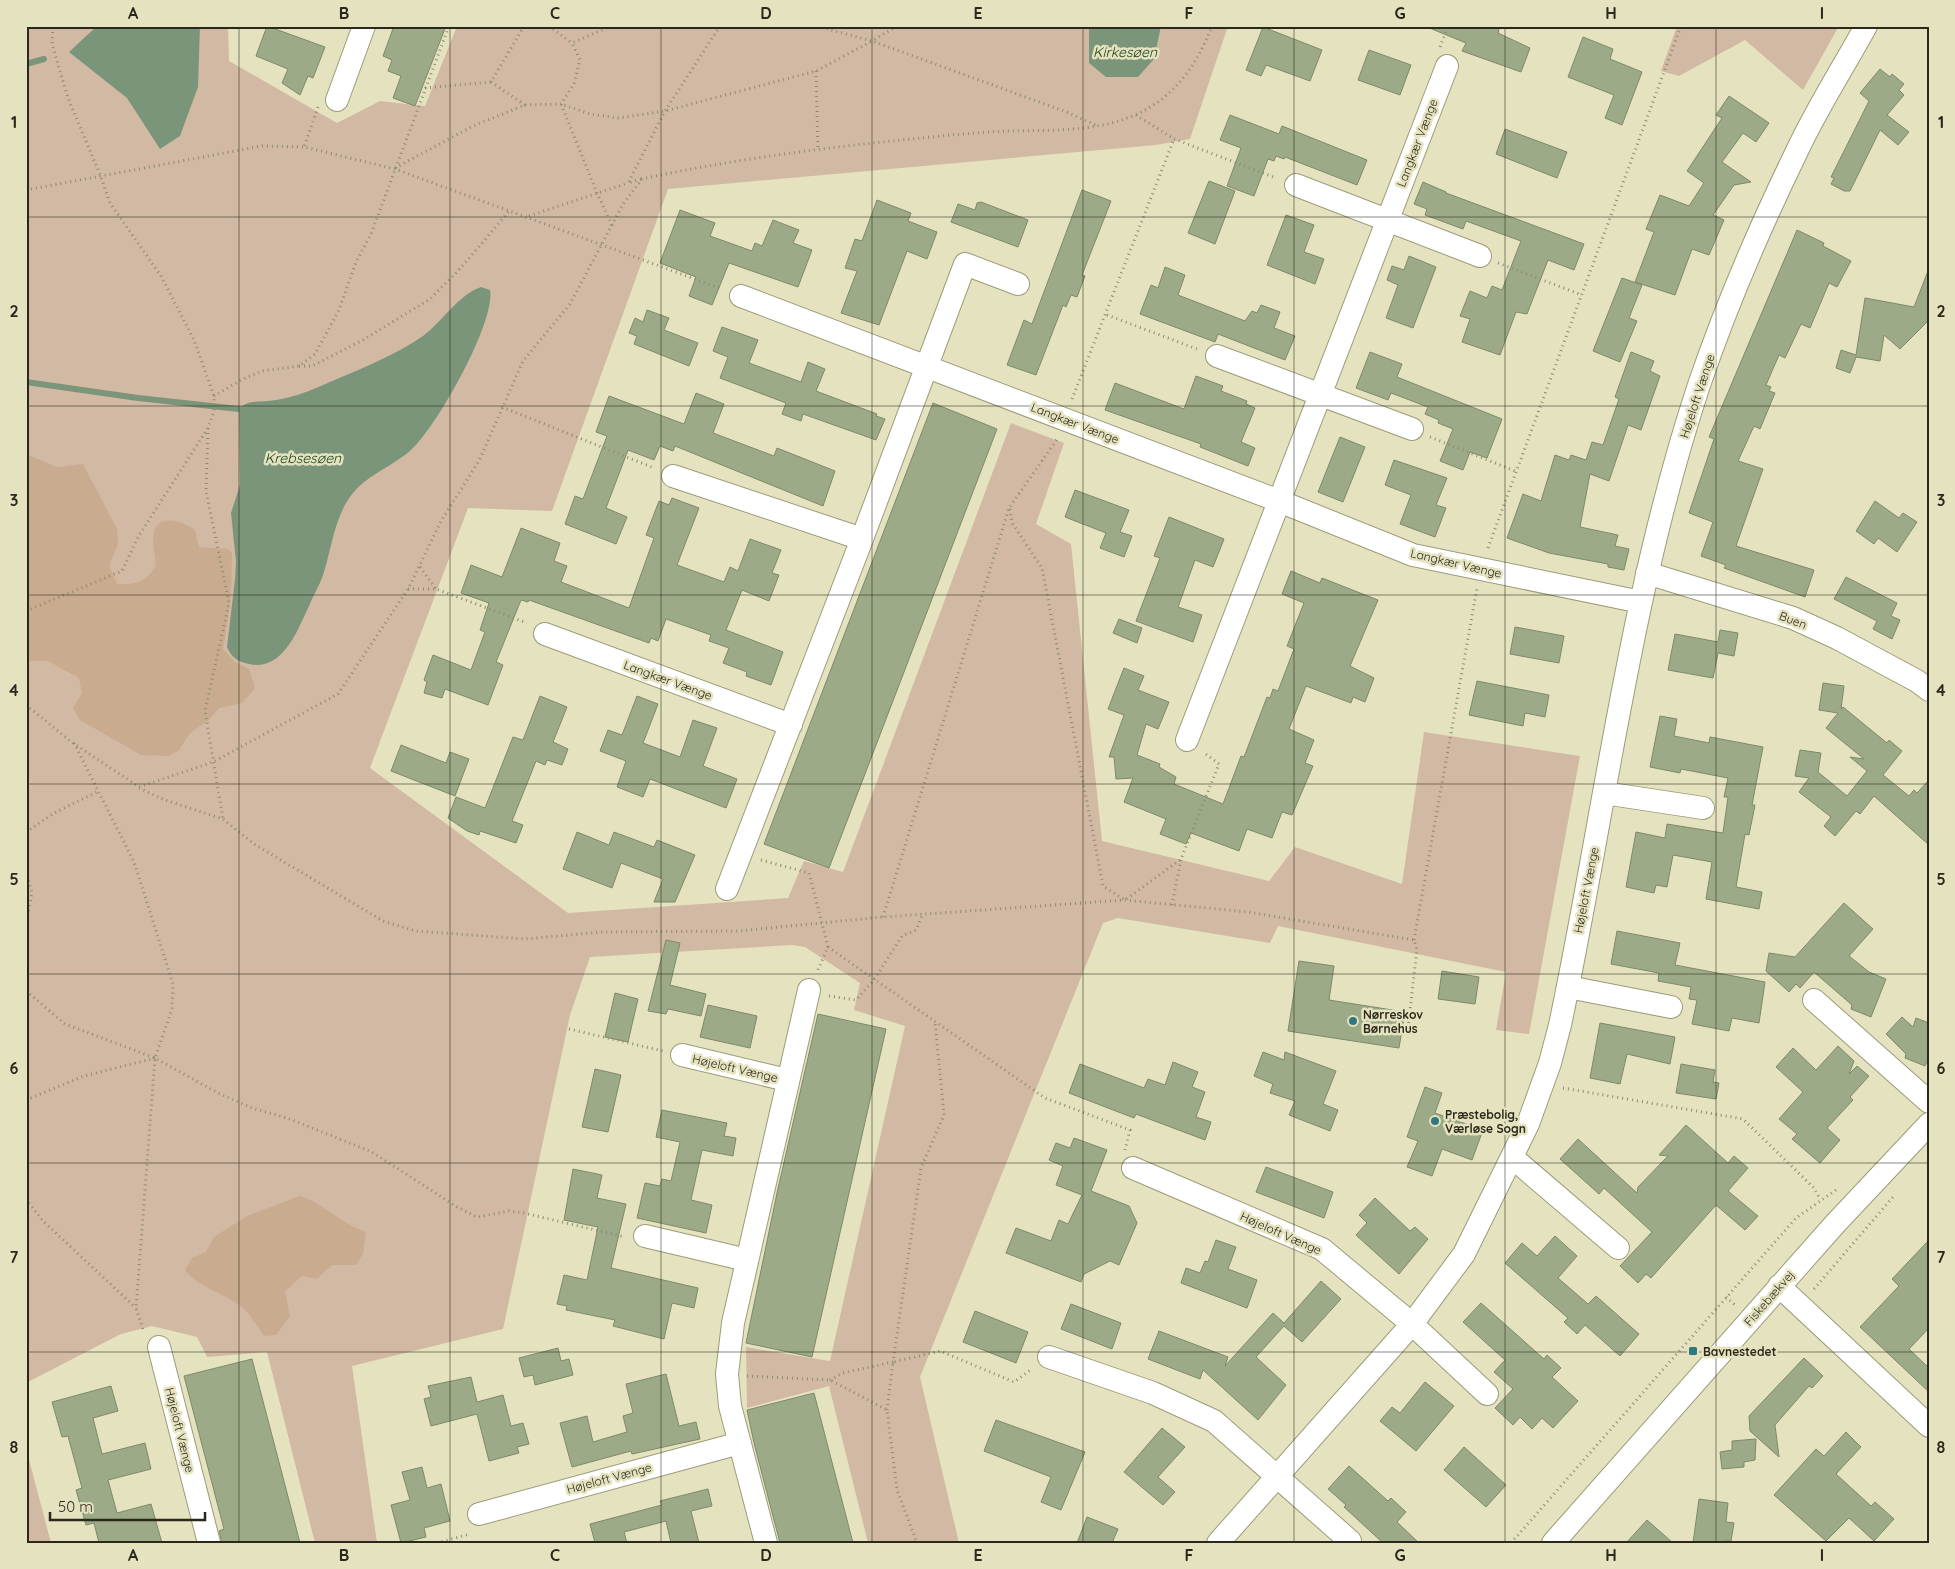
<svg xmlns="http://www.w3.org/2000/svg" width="1955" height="1569" font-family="Quicksand,sans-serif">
<rect width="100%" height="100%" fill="#e5e3bf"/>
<path fill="#d2b9a3" d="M26,26h202l1,35 108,62 43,-22 45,5 32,-80h771l-38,113 -34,6 -488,44 -116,322 -84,-3 -98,260 198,145 220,-15 16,-37 39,11 168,-449 53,20 -28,81 35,20 31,297 167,40 26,-34 107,37 22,-152 156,24 -51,278 -33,-4 10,-58 -228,-46 -8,17 -152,-25 -15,5 -183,454 39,166h-91l-39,-157 -82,22 -1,-61 84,14 75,-335 -51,-16 6,-27 -55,-36 -13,-2 -202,12 -20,58 -67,314 -151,37 25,177h-62l-48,-191 -60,5 -10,-20 -45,-11 -31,8 -95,49z
M1677,26h162l-36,64 -58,-50 -66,36 -18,-5z
M26,1448l25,95h-25z"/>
<path fill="#c9ab8f" d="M26,454l31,13 26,-3 34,65 1,15 -9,22 8,18c19,1 28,-2 39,-18 -1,-9 -3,-18 -3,-27 1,-27 28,-19 42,-9l4,17 28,2 5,4 -1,46 -8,50 12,13 14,7 6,19 -13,15 -23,5 -10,12 -19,13 -11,17 -10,6 -28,-1 -61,-35 -7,-12 9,-15 -3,-15 -31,-17h-22z
M300,1196c25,8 41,28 66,36l-3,22 -7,11h-24l-15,14 -15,-3 -17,15 5,25 -14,19 -12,1c-6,-8 -11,-18 -18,-25 -15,-16 -51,-25 -61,-41l7,-12 14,-6 8,-15 33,-21z"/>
<path fill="#7a9579" d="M97,26h103l-2,61 -18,49 -20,13 -33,-51 -58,-46z
M1089,26h72l-7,33 -16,18h-32l-17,-14z
M481,287l9,3c6,32 -54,138 -79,160 -18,16 -42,24 -58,43 -20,25 -21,57 -31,85 -4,10 -9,18 -13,28 -11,23 -26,66 -60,58 -11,-2 -18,-7 -22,-17l8,-68 1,-17 -5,-49 9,-28 -1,-76c8,-9 19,-7 29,-8 22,-2 42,-10 62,-19 31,-13 65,-27 93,-46 20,-15 35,-41 58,-49z"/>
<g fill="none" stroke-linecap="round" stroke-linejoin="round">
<path stroke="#7a9579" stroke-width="6" d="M26,64l18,-5
M26,382l112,16 101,11"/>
</g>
<path fill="#9daa87" stroke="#7e896a" d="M267,26l58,21 -12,31 -5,-2 -8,19 -18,-12 6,-14 -32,-13z
M394,26h52l-31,80 -22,-8 8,-22 -13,-5 4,-11 -9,-4z
M1500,26l-2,7 32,15 -9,24 -59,-21 4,-8 -39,-16z
M1263,27l59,23 -12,31 -44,-16 -5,11 -15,-6z
M1583,37l30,12 -3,10 32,13 -20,53 -17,-7 9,-23 -46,-18z
M1369,50l42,15 -11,30 -42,-15z
M1880,69l10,8 2,-3 12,10 -5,6 5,5 -17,20 22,17 -11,13 -18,-15 -30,61h-6l-13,-7 3,-6 -3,-1 38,-76 -9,-8z
M1729,96l40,27 -13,19 -13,-9 -21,29 29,20 -17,3 -21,30 11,5 -15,35 -17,-6 -17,46 -40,-13 19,-50 -8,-3 14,-34 29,11 15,-23 -17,-12 35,-53 -6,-3z
M1230,115l49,19 3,-8 85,34 -10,25 -72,-28 -1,2 -8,-3 -2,5 -6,-2 -14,37 -27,-10 14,-38 -21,-8z
M1505,129l62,23 -10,26 -61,-24z
M1209,181l26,10 -20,53 -27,-11z
M1423,182l23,10v1l138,51 -10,26 -26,-10 -21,54 -11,-2 -16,43 -38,-13 8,-23 -10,-3 10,-25 17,7 5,-12 10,4 19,-49 -55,-20 -3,8 -38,-14 2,-6 -13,-5z
M1082,190l29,11 -29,74 3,1 -8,21 -6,-2 -5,12 -3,-2 -27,70 -29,-10 17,-45 8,4z
M877,200l34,13 -3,8 29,11 -10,27 -20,-8 -28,74 -38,-12 16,-42 -12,-3 10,-29 7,2z
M981,202l47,18 -10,27 -67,-25 7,-18 17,6 2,-7z
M680,210l35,13 -5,13 42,15 3,-8 7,3 11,-26 26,10 -6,13 19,7 -14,37 -69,-24 -17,42 -23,-9 7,-19 -36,-14z
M1286,215l28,10 -10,27 20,7 -9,25 -48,-19z
M1797,230l27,13 -1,3 28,15 -14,26 -8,-4 -19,45 -9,-4 -16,34 -6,-3 -13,30 5,2 -2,4 6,2 -15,36 -6,-3 -16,35 25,8 -27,77 78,24 -9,27 -81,-29 2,-3 -25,-9 12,-34 -24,-9 25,-74 -5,-2z
M1409,256l27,11 -23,61 -27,-10 12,-33 -11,-5 5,-14 12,4z
M1165,267l20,8 -7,20 67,26 7,-10 5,2 4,-8 19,7 -6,16 21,8 -10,24 -67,-26 -3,8 -75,-28 11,-29 7,3z
M1928,271l1,49 -29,29 -16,-14 -4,26 -24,-4 -6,16 -14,-5 5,-18 15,5 9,-57 49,9z
M1622,278l20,7 -13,33 8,3 -17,41 -27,-11z
M647,310l22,8 -5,12 34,13 -9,23 -55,-22 3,-8 -8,-3 6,-15 8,4z
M722,327l36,13 -9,23 52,19 7,-20 17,7 -9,22 61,23 -1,2 9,3 -9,21 -73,-26 -2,7 -19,-7 4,-11 -66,-25 8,-21 -15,-6z
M1370,352l32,12 -5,13 105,42 -15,39 -17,-6 -7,18 -23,-9 13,-32 -15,-6 1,-3 -14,-6 3,-7 -37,-14 -3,7 -32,-12z
M1631,352l23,9 -4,10 10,5 -19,54 -13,-5 -19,56 -19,-7 -10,53 38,8 -3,11 14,3 -5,21 -16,-3v-3l-59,-11 -42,-15 16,-44 18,7 14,-46 14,5 2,-5 15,5 6,-18 11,3 16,-46 -4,-2z
M1196,376l27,10 -2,5 26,10 -1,3 9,4 -14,34 14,6 -7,18 -48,-19 1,-3 -96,-34 10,-27 69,26z
M696,393l28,11 -11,29 61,23 3,-8 58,23 -12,35 -148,-60 -2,5 -13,-5 -6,14 -26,-10 -22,58 21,9 -11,27 -51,-20 10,-28 8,3 24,-63 -11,-4 13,-36 75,28z
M933,403l64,26 -168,439 -65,-24z
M1340,437l25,10 -22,55 -25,-10z
M1394,460l53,18 -11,27 10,3 -11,29 -35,-13 11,-29 -26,-10z
M1075,490l54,20 -9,22 12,4 -8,21 -24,-9 6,-15 -41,-16z
M672,498l27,10 -22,57 47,17 6,-15 8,4 12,-32 31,11 -9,23 7,2 -10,26 -27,-11 -16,40 57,22 -12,33 -25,-9 1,-4 -24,-9 6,-15 -20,-7 2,-6 -45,-16 -8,22 -7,-3 -2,5 -120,-43 -1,2 -7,-2 -25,62 7,3 -15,40 -43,-16 -3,9 -18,-5 3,-11 -3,-2 9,-25 38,15 14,-38 -5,-2 9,-27 -28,-10 10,-28 31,12 19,-49 39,15 -6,18 13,5 -6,16 68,26 25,-70 -8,-3 13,-34 10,4z
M1875,501l24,17 4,-5 14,9 -20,30 -19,-14 -4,6 -18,-13z
M1169,517l55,22 -11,28 -18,-7 -17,47 24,8 -9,27 -57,-21 24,-63 -6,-2z
M1291,571l29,12 2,-5 56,22 -28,66 24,12 -9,24 -12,-5 -2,6 -45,-17 -17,43 25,11 -9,23 8,3 -21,49 -10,-3 -10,26 -25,-9 -8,22 -48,-18 -5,11 -26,-10 6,-15 -42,-17 9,-24 -17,1 -2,-22h-5l15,-42 -16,-6 16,-41 20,8 -6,14 31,12 -11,27 -12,-5 -9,31 23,9 -1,3 17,10 -2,7 49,20 18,-48 3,1 23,-60 3,1 3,-9 5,2 16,-42 -7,-3 17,-43 -22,-9z
M1846,577l51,26 -6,13 9,4 -8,19 -19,-10 4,-8 -43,-22z
M1119,619l23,9 -5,15 -24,-10z
M1515,627l49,9 -5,27 -49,-9z
M1720,630l18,3 -4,23 -16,-3 -5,25 -45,-8 7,-36 43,8z
M1477,681l72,14 -4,22 -20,-4 -2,13 -54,-11z
M1823,683l21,3 -3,23 2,-2 44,36 2,-3 13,11 -19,24 26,21 5,-6 3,3 12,-13v65l-55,-49 -14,18 -4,-3 -21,25 -11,-10 7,-9 -32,-25 10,-14 -14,-2 5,-26 21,3 -3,19 29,24 20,-25 -17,-14 14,2 -38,-31 12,-15 -19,-3z
M540,696l27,11 -14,35 15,7 -6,16 -15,-5 -2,5 -9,-4 -24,60 11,4 -7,18 -36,-12 -1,4 -12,-4 -19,-13 8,-21 29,11 28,-71 10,3z
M637,696l21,8 -15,39 37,14 13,-37 24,8 -14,38 34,13 -11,29 -76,-29 -7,18 -26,-10 9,-26 -26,-10 8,-21 14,5z
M1660,716l17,3 -3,17 35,7 1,-6 53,10 -11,58h3l-6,30 -4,-1 -9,53 26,5 -3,17 -53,-10 6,-37 -39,-7 -6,32 -11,-2 -2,8 -28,-6 10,-55 29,6 2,-14 56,9 5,-36h-4l4,-19 -47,-9 -1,4 -30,-6z
M401,745l45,18 4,-11 19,7 -14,37 -64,-25z
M577,832l32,13 5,-13 40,15 3,-7 38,15 -20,47h-21l9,-23 -42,-16 -9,25 -49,-19z
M1844,903l29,26 -24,27 20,16 17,7 -15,38 -20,-8 1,-4 -38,-33 -14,16 -4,-4 -7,8 -23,-21 3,-18 26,4z
M1617,931l63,12 -5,22 90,17 -6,41 -27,-5 -3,13 -37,-7 5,-24 -8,-1 2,-12 -33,-6 1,-8 -48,-9z
M666,940l14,3 -10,42 36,9 -5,22 -33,-7 -2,5 -18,-3z
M1299,961l35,5 -5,34 76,12 -6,36 -111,-17z
M1442,971l37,6 -4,27 -37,-5z
M615,993l23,6 -10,43 -23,-5z
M708,1005l49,11 -7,32 -50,-11z
M818,1014l68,15 -74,328 -66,-14 31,-150z
M1902,1017l11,10 3,-9 13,5v34l-4,9 -20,-8 1,-4 -20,-20z
M1600,1023l75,14 -5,27 -43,-10 -7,30 -30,-6z
M1838,1046l16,15 -5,13 8,-8 12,10 -19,21 3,3 -26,28 13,12 -20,23 -28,-24 5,-5 -18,-15 24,-27 -27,-25 17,-19 23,22z
M1263,1052l21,8 1,-8 51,19 -13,33 15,6 -8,21 -41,-16 6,-14 -25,-8 3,-9 -19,-8z
M1173,1062l25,10 -6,15 13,5 -9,25 15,5 -6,18 -69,-26 -2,4 -65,-25 11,-29 64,24 4,-9 17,6z
M1681,1064l34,6 -2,12 6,1 -3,16 -40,-6z
M595,1069l26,6 -13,57 -26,-5z
M1425,1087l17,6 -7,20 48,17 -11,30 -30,-11 -10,27 -25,-9 11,-26 -11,-4z
M662,1110l65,13 -3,13 12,2 -3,18 -31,-6 -11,50 21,5 -6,28 -69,-15 8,-35 15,3 2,-7 9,2 9,-39 -24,-5z
M1686,1125l42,38 6,-7 14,12 -20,23 30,25 -13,14 -29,-25 -65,73 -5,-4 -8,9 -18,-17 32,-34 -48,-44 -5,6 -39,-35 18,-20 59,54 1,-6 30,-31 -9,-1z
M1074,1138l33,12 -16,41 38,15 8,17 -18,42 -9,-4 -26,13 -3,8 -75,-29 10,-25 35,13 8,-21 9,4 14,-29 -26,-10 7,-19 -14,-6 7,-17 14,5z
M1266,1167l67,25 -9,26 -68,-26z
M573,1169l29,6 -5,23 29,6 -15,64 87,20 -4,20 -22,-5 -8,36 -51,-13 2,-6 -49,-10 1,-4 -10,-2 7,-29 23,5 11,-53 -34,-7z
M1375,1198l35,33 5,-4 13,12 -29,35 -43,-39 11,-12 -8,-8z
M1555,1236l22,20 -19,22 30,26 8,-8 43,38 -19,22 -35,-31 -8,9 -13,-12 4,-4 -63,-55 17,-20 15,13z
M1216,1240l20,7 -8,22 29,11 -10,28 -66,-25 5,-15 14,5 5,-12 3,1z
M1929,1240v88l-20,21 20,19v24l-69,-65 39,-41 -7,-7z
M1321,1281l20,18 -39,43 -18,-16 -28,31 30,28 -28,35 -55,-50 -3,9 -52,-20 11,-28 69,26 -3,9 48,-53 11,10z
M1481,1303l63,56 3,-4 14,13 -9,9 26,24 -25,27 -11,-10 -10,11 -12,-12 -7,8 -18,-17 18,-19 -19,-17 11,-12 -42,-38z
M1071,1304l50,19 -9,26 -51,-20z
M975,1311l53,21 -12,31 -53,-21z
M558,1348l3,13 8,-2 4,16 -38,10 -2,-10 -9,2 -5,-19z
M1804,1358l19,18 -11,12 -3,-2 -34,39 4,32 -29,-26 -1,-15z
M252,1359l40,153 8,31h-78l-3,-12 5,-2 -40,-153z
M666,1374l13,52 17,-4 4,17 -68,15 -1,-3 -59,16 -12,-44 27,-7 6,26 34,-10 -4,-16 10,-3 -7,-29z
M471,1377l6,25 26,-7 8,31 12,-3 6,21 -12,3 2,6 -30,8 -12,-47 -46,12 -7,-27 7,-2 -3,-11z
M1425,1382l29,24 -38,45 -36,-30 12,-14 8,6z
M111,1386l7,25 -25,7 9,36 43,-11 6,26 -43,11 9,33 34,-9 11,39h-63l-5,-20 -8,2 -10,-35 6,-2 -14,-52 -6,1 -10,-35z
M814,1393l39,150h-73l-26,-100 -7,-33z
M996,1420l89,32 -24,58 -20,-8 10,-25 -67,-26z
M1162,1428l23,19 -27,30 17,15 -12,13 -39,-33z
M1846,1432l15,15 -25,27 35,32 4,-4 19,17 -20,22 -25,-23 -23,23 -52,-46 42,-46 8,7z
M1756,1439l-1,21 -11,2v5l-22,2 -2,-17 12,-2v-9z
M1464,1447l42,38 -20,22 -42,-37z
M1349,1466l39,35 3,-3 15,14 -9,10 22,21h-36l-39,-36 2,-2 -18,-16z
M422,1467l5,21 14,-4 9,37 -26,7 2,9 -25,6 -10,-38 19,-5 -8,-28z
M708,1489l4,17 -21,5 8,32h-28l-5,-22 -42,11 3,11h-32l-5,-19 72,-19 -2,-4z
M1699,1499l29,4 -2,19 8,1 -3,18 -38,2z
M1087,1517l31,12 -6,14h-35z
M1647,1520l26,23h-47z"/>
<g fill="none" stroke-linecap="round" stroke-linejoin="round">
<g stroke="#9d9b79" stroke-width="24">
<path id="minor" d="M337,100l27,-74
M1296,185l184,71
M741,296l538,205 134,54 228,47
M1217,356l195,73
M673,476l189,63
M1647,573l146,45 44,20 80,43 12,9
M545,634l246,91
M1187,740l260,-674
M1604,793l99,15
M727,889l135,-350 103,-275 53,20
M1568,987l103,20
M1814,1000l115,102
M682,1055l105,25
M1513,1158l105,90
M1133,1168l189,81 90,75 75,70
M645,1236l102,24
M1779,1286l150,140
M159,1347l50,196
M1049,1357l104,36 61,28 136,120
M479,1514l261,-71
M766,1543l-36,-137 -3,-32 6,-51 76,-333
M1218,1543l194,-219 52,-70 64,-130 22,-61 10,-38c45,-213 70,-432 139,-640 27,-79 61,-158 98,-234 20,-43 46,-83 69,-125
M1553,1543l282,-319 94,-100"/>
</g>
<path stroke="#8c8b71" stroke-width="3" stroke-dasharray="1 4" stroke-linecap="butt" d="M524,26l-33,56 34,23
M549,26l23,17
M817,26l55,15 25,-15
M1440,47l8,-21
M816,71l2,79
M425,88l66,-6
M318,107l-14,40 91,22 327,120
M1136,115l38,24 102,39
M395,168l78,-42 52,-21 36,-1 13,-20 6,-24 -8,-17 39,-17
M641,179l-13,4 37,-72 55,-85
M26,190l236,-44 42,1
M529,216l99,-33
M612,225l-15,-32 -36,-89 29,10 29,4 46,-7 151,-40 56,-30 192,70 34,15
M1498,263l84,32
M1107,315l90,34
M299,366h13l51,-26 67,-41 29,-29 51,-60
M214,396l27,-16 21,-9 37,-5 16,-12 24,-44 17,-48 15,-28 78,-208
M1072,399l102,-260
M502,407l152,61
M208,428l-2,63 23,112 -24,108 18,108
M1430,437l85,34
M1010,509l2,14 30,45 61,318 22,14 56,-41 38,-95 -16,-12
M1488,548l193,-522
M420,567l16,22
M408,589h28l91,34
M26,611l96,-40 16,-34 70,-109 6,-17v-15l-20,-56 -33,-64 -51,-73 -9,-26 -33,-79 -16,-54 1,-18
M26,705l47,38 66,44 74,-25 125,-68 70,-105 33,-68 38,-60 44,-100 47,-57 53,-100 19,-25c92,-20 186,-32 280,-41 29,-3 58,-6 87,-7 43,-1 86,1 126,-16 39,-17 62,-50 77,-89
M74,743l60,119 39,122 -1,25 -17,49 -19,250 8,24
M139,788l26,12 58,19 31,25 129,77 33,10 109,8 77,-7 136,-1 145,-14 242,-17 123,12 166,28 3,9 -10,88
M26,832l28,-19 45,-22
M761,860l48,13 19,74 -11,25
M26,871l6,22 -6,30
M1172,905l9,-46
M883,917l126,-409 49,-70
M1414,940l63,-352
M828,947l217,151 85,32 -5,20
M26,991l39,33 90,34 63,35 34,15 35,10 85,34 85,55 20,10 32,-6 15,2 101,24
M829,996l27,4 18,-20 28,-44 14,-6 6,-14
M569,1029l94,22
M1563,1088l180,31 71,69 6,11
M26,1100l58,-24 71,-18
M26,1199l16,21 94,88
M1814,1289l79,-92
M1726,1297l9,8
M747,1376l83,4 57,30 10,80 20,53
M830,1380l13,-7 50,-11 28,-194 23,-53 -9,-93
M887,1410l6,-48 47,-11 74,31 18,-13
M437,1543l33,-9
M1511,1543l285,-325 40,-28"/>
<use href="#minor" stroke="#fff" stroke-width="22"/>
</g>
<path fill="none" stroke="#29281b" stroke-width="1" stroke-opacity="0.55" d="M239,26v1517M450,26v1517M661,26v1517M872,26v1517M1083,26v1517M1294,26v1517M1505,26v1517M1716,26v1517M26,217h1903M26,406h1903M26,595h1903M26,784h1903M26,974h1903M26,1163h1903M26,1352h1903"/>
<g fill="#30787f" stroke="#e5e3bf" stroke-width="2">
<circle cx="1353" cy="1021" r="5"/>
<circle cx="1435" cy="1121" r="5"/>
<rect x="1688" y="1346" width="10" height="10" rx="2.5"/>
</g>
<g text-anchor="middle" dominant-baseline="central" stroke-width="5" stroke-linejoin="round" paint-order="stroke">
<g font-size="12" fill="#29281b" stroke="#e5e3bf">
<text transform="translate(1417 143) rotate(-69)">Langkær Vænge</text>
<text transform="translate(1697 396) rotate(-72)">Højeloft Vænge</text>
<text transform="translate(1075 423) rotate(21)">Langkær Vænge</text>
<text transform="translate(1456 563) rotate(13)">Langkær Vænge</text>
<text transform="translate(1793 620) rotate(21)">Buen</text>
<text transform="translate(668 680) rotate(20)">Langkær Vænge</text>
<text transform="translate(1586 890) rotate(-79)">Højeloft Vænge</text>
<text transform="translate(735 1068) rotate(13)">Højeloft Vænge</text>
<text transform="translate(1281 1233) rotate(24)">Højeloft Vænge</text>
<text transform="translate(1769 1298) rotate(-49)">Fiskebækvej</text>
<text transform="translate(180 1430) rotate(76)">Højeloft Vænge</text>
<text transform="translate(609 1478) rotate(-15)">Højeloft Vænge</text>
</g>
<g font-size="12" font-weight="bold" fill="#29281b" stroke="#e5e3bf" text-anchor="start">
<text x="1363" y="1014">Nørreskov<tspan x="1363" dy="14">Børnehus</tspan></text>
<text x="1445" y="1114">Præstebolig,<tspan x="1445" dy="14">Værløse Sogn</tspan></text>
<text x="1703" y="1351">Bavnestedet</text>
</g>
<g font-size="14" font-style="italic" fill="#1b441c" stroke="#e5e3bf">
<text x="1125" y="52">Kirkesøen</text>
<text x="303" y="458">Krebsesøen</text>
</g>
</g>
<rect width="1955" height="1569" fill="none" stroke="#e5e3bf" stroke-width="55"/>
<path d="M50 1512v8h155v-8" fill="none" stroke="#29281b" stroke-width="2.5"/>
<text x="58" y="1512" font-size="15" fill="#29281b" stroke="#e5e3bf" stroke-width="4" paint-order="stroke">50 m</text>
<rect x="28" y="28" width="1900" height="1514" fill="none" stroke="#29281b" stroke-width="2"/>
<g font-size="16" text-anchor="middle" font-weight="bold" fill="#29281b">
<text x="133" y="19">A</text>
<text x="344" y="19">B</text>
<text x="555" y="19">C</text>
<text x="766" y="19">D</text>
<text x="978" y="19">E</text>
<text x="1189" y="19">F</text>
<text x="1400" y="19">G</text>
<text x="1611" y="19">H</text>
<text x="1822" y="19">I</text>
<text x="14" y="128">1</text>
<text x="1941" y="128">1</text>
<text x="14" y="317">2</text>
<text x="1941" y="317">2</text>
<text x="14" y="506">3</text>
<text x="1941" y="506">3</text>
<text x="14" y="696">4</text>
<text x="1941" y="696">4</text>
<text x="14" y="885">5</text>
<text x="1941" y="885">5</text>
<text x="14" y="1074">6</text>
<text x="1941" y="1074">6</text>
<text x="14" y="1263">7</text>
<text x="1941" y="1263">7</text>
<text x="14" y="1453">8</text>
<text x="1941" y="1453">8</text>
<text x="133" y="1561">A</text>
<text x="344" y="1561">B</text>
<text x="555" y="1561">C</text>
<text x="766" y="1561">D</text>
<text x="978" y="1561">E</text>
<text x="1189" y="1561">F</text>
<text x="1400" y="1561">G</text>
<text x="1611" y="1561">H</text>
<text x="1822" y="1561">I</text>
</g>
</svg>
